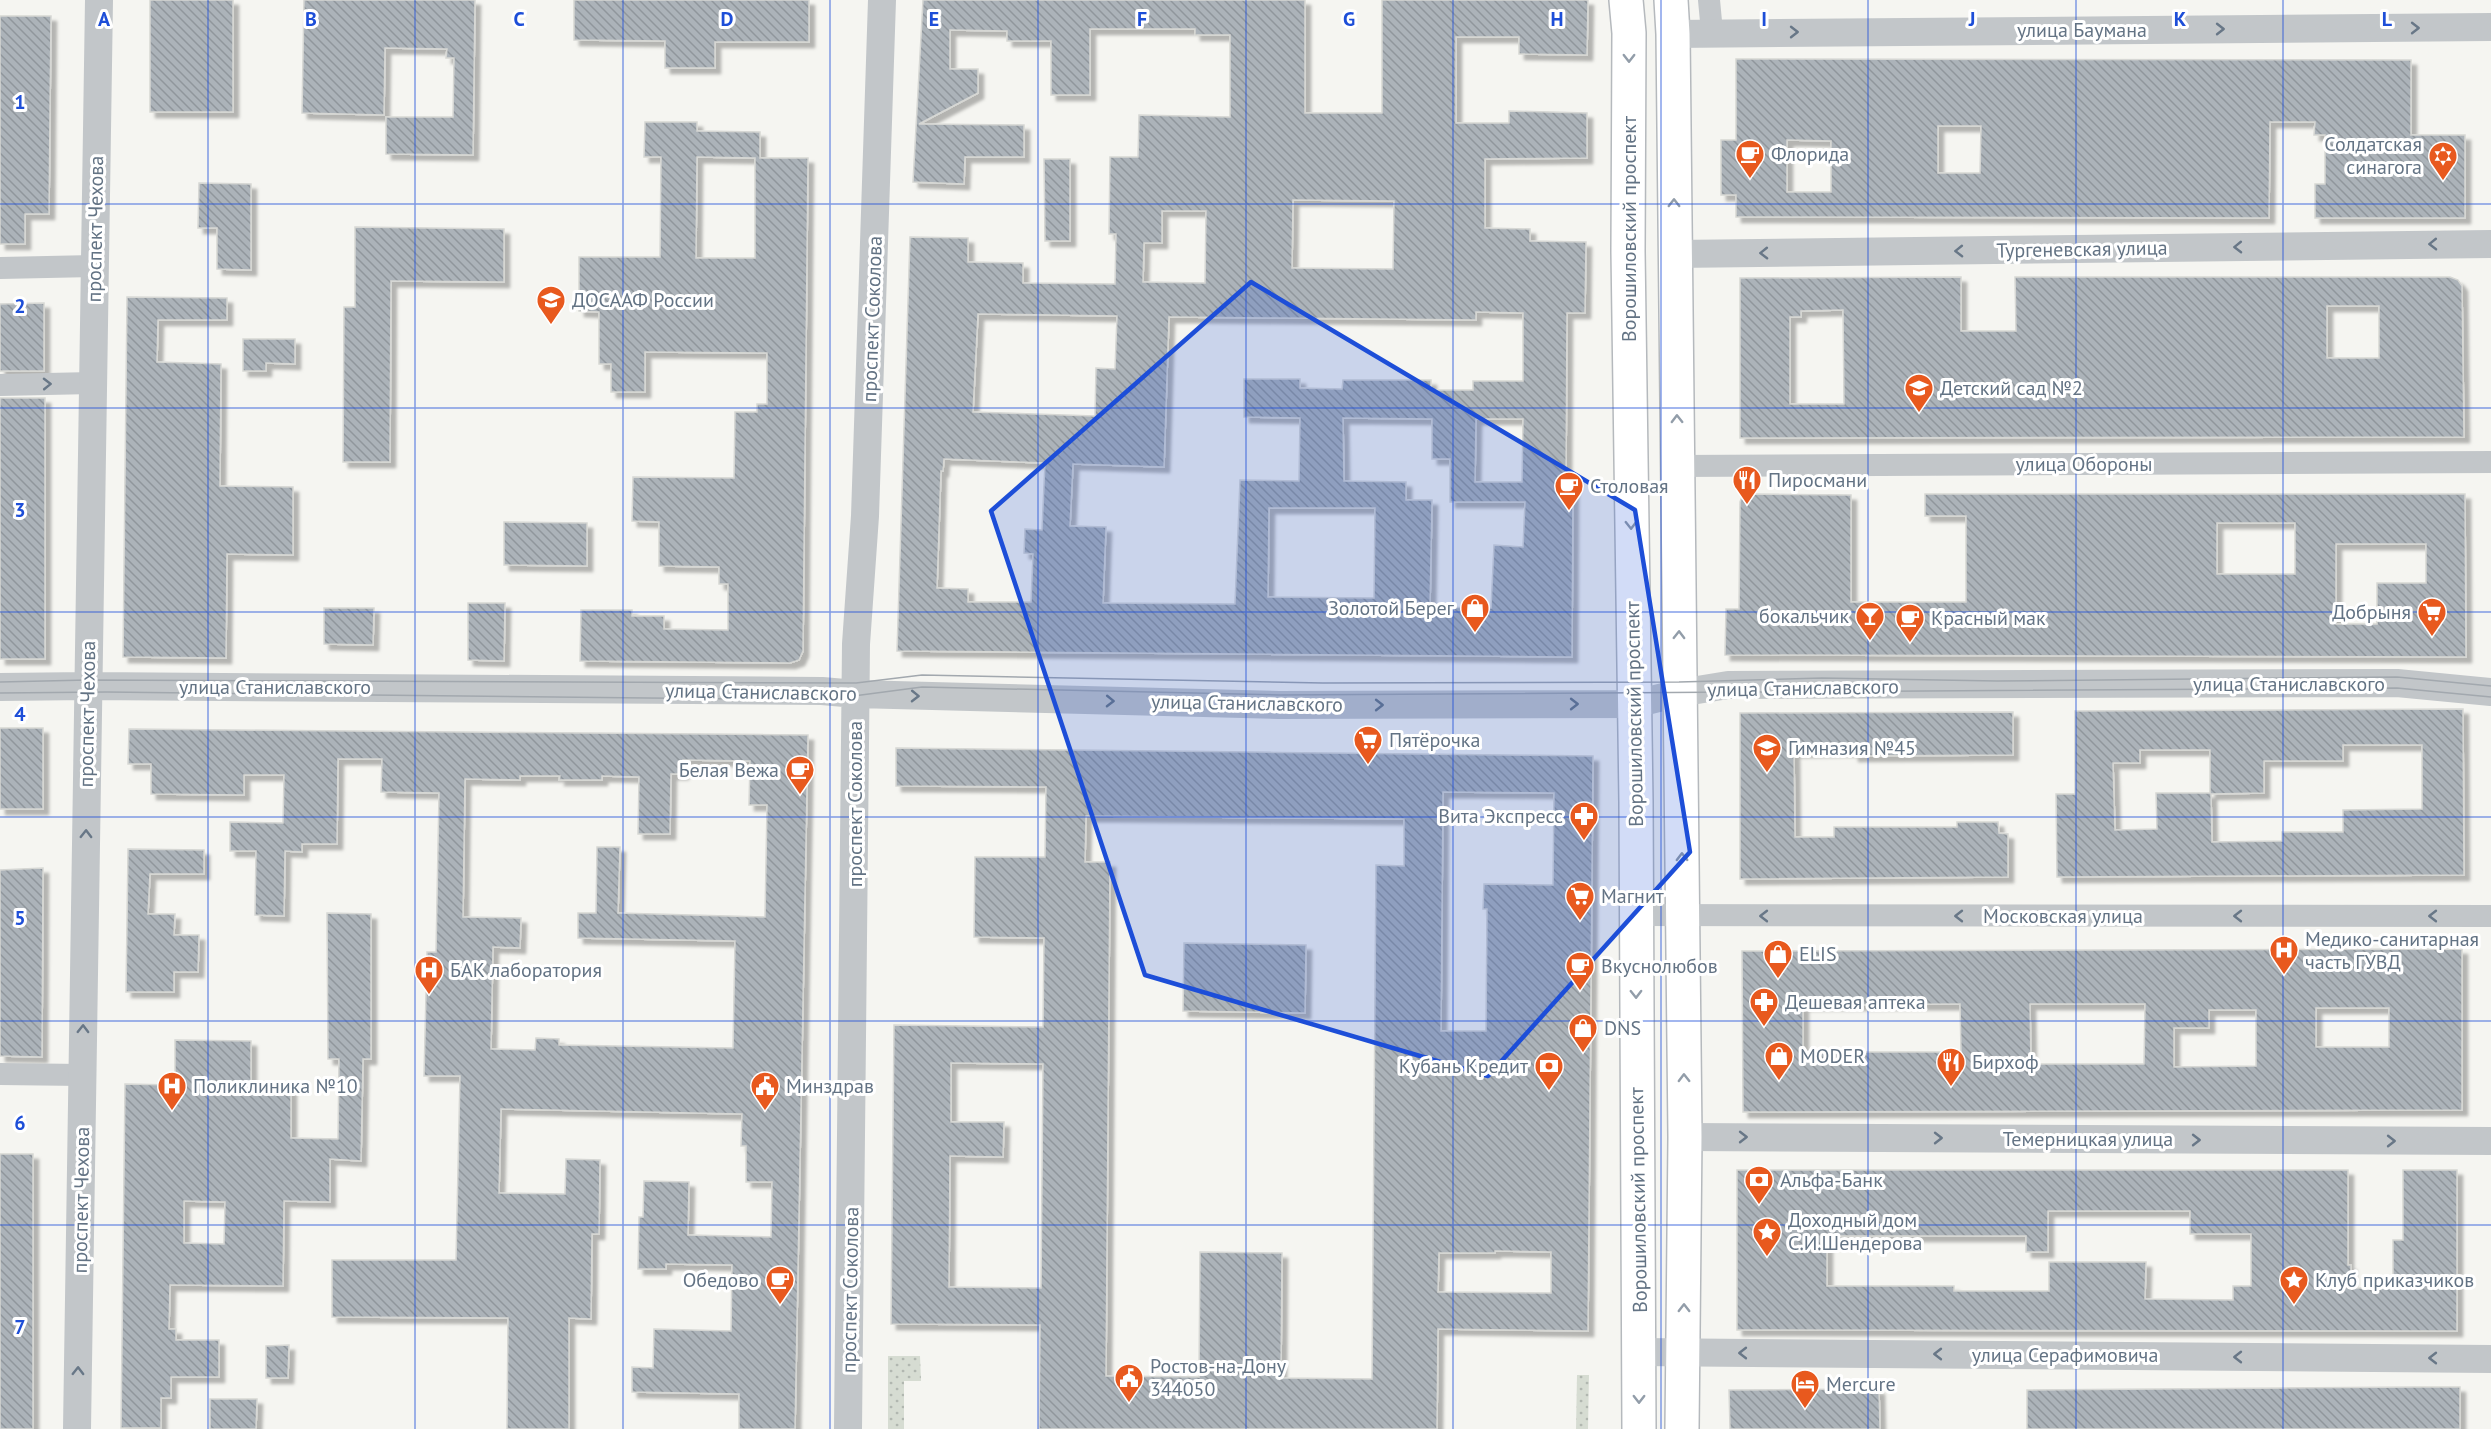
<svg xmlns="http://www.w3.org/2000/svg" width="2491" height="1429" font-family="'PT Sans',sans-serif">
<defs>
<pattern id="grass-dots" width="8" height="8" patternUnits="userSpaceOnUse" patternTransform="scale(1.5)"><rect width="8" height="8" fill="#d6dcd2"/><path d="M2 2h.1M6 6h.1" fill="none" stroke="#b1b7b0" stroke-width="1.8" stroke-linecap="round"/></pattern>
<pattern id="building-back-hatch" width="6" height="6" patternUnits="userSpaceOnUse" patternTransform="scale(1.5)"><rect width="6" height="6" fill="#acb3b9"/><path d="M-1 5l2 2M0 0l6 6M5-1l2 2" fill="none" stroke="#90969c"/></pattern>
<filter id="shadow"><feDropShadow dx="5.5" dy="5.5" stdDeviation="1.5" flood-color="#0004"/></filter>
</defs>
<rect width="100%" height="100%" fill="#f5f5f1"/>
<path fill="url(#grass-dots)" d="M888,1356h32l1,25h-17v48h-16z
M1577,1375h12l-1,54h-12z"/>
<path fill="url(#building-back-hatch)" stroke="#d6d7d4" stroke-width="1.5" fill-rule="evenodd" filter="url(#shadow)" d="M150,0h83v112h-83z
M304,0h171l-2,155 -87,-1v-37h67l1,-59h-8l1,-9 -62,-1 -1,67 -82,-2z
M574,0h235v42h-94v26h-50v-27l-91,-1z
M923,0h382v113h77v-113h206l-1,55 -68,-1v-17h-63v86h53v-12l78,2v45l-102,1v69l45,1v12l56,1 -1,71h-18l-1,169h7l-1,175 -675,-6 13,-414 58,1v24l55,1v20l92,1 1,-50h-7l1,-77h28l1,-42 91,2v-82h-35v-6h-105v66h-39v-54h-44v-10l-57,-1v39h28v24l-59,31 105,1v32h-59l-1,27 -51,-2zM1293,200l101,1 -1,68 -101,-1zM1162,211h44l-1,72 -62,-1 1,-39h18zM1476,312l47,1v68h-50v9h-42v-10h-88l-1,9 -42,-1v-9h-56v38l56,1 -1,63 -59,-1 -5,124 -132,-1 3,-76 -36,-1 3,-62 91,3 5,-150 307,3zM978,314l139,2 -2,53 -19,-1 -1,48 -122,-4zM1343,418l89,1v40h18v43h75l-2,45 -29,-2 -3,63 -61,-1 2,-107h-26v-18l-62,-1zM1476,419h47l-1,63h-47zM944,459l101,4 -3,67 -17,-1 -1,24 9,1 -2,48h-63v-13l-31,-1 4,-117h2zM1269,508h106l-1,90 -106,-1z
M0,16h51l-2,198h-24v30h-25z
M1736,59l675,1v75h54v83h-150v-34h10v-49h-11l1,-13h-45l-1,96 -533,-1v-22h-15v-55h15zM1938,126h43l-1,47h-42zM1787,140l44,1v51h-44z
M645,122h52v9l63,1v26h48l-5,493 -4,9 -9,3 -210,-2 1,-51h51v6h32v13l64,1v-46h-9v-17l-60,-1v-44l-27,-1 1,-44 101,1 1,-66h22v-8h10v-51l-122,-1v40h-34v-28h-12v-52l-20,-1v-54h81l1,-100h-17zM697,157l58,1v100h-59z
M1044,159h26v82h-25z
M199,183l52,1v86l-34,-1v-41h-19z
M355,227l149,2v53l-113,-1 -1,181h-47l1,-155h11z
M1961,277v54h55l-1,-54h435l8,3 4,6 2,151 -724,1v-160zM2327,306h52v52h-52zM1843,310l1,94h-54v-87h11v-6z
M127,297l100,1v22h-69l-1,42 64,2 -1,122 73,1v68l-66,-1 -1,104 -103,-1z
M44,303v68h-44v-67z
M243,339h52v25l-29,-1v8h-23z
M0,398h45v261h-45z
M1743,494l108,1v107h115v-86h-41v-22h540l1,163 -741,-2 1,-46h13l1,-107zM2217,523h78v51h-78zM2336,544h90v39h-49v41h-41z
M504,522l83,1v43l-83,-1z
M468,603h37l-1,58 -36,-1z
M324,608h50l-1,37 -49,-1z
M2463,709l1,166 -407,2 -1,-83h19v-83zM2343,745h79v64l-79,1v22h-61v9l-70,1 -1,-48 53,-1v-32h79zM2140,750h70v43h-54l1,36 -42,1 -2,-67h27z
M2013,712v43l-160,1v-5l-59,1 1,85h39v-10h123v-5h41l1,11 9,1v43l-268,2v-166z
M0,728h43v81h-43z
M129,729l679,6 -13,694h-56v-35l-107,-2v-25l21,1 1,-39 77,2 1,-66 -66,-1v5h-28l1,-52h4l1,-36 45,1 -1,53 83,2 1,-55h-26v-36h-5l1,-32 -241,-5 -2,84 66,1 1,-35 34,1 -1,74h-7l-1,85 -22,-1v111h-62l1,-111 -176,-1v-57h124l4,-184h-36l3,-124h9l3,-159 -58,-1 1,-33h-44l-1,85h-35v8l-17,-1 -1,65 -29,-1 1,-64h-26v-29l53,1 1,-48h-40v20l-93,-1v-30h-23zM683,760l67,1 -1,44h18l-2,112 -147,-4 2,-66h-23l-1,66h-18v25l157,3 -2,107 -174,-3v-6l-23,-1 -1,12 -44,-1 2,-102 27,1 1,-30 -58,-1 2,-138 55,1v-4h40l-1,4h43v-4l37,1 -1,57h32l1,-60h12z
M896,748l697,8 -5,575 -150,-2 -1,100h-398l1,-104 -149,-1 3,-299 149,2 1,-89 -70,-1 1,-80h70l1,-70 -150,-1zM1443,792l111,1 -1,92 -69,-1 -1,25h4l-1,122h-45zM1086,816l318,3v47l-28,-1 -4,514 -91,-1 1,-125 -82,-1 -1,125 -93,-1 4,-514h-25zM951,1063l92,1 -2,224 -92,-1 1,-131 53,1 1,-35h-53zM1495,1251l56,1v41l-113,-1 1,-39h56z
M128,849l76,1v24h-54l-2,40h27l-1,21h25l-1,37h-24v20h-48z
M43,868l-1,189 -42,-1v-186z
M327,913l44,1v145h-8l-2,102 -31,-2v43l-46,-1 -1,85 -113,-1 -1,44h7v11h43v37h-48v21h-10v30h-40l4,-344 50,1v-45l76,1v45h40v52l47,1 1,-80h-11zM184,1201l41,1 -1,42 -40,-1z
M1184,943l122,2 -1,68 -122,-2z
M2462,949v161l-719,2 -1,-161zM1960,1004l1,48h-158v-47zM2030,1004h115l-1,60h-113zM2316,1008h73v39h-73zM2209,1010h47v56l-82,1v-39h35z
M0,1154h33v275h-33z
M1737,1170h611v95h3v23h42v-48h10v-70h54v161l-720,-1zM2048,1211h142v23h61v52h-18v14l-88,-1 1,-37h-97v29h-95v-5h-127v-50h199v16h22z
M289,1345l-1,33h-22v-32z
M2418,1387h42v42h-433v-39z
M1879,1389l1,40h-150l-1,-39z
M210,1399h47l-1,30h-46z"/>
<g fill="none" stroke-linecap="round" stroke-linejoin="round">
<g stroke="#b5b9bd" stroke-width="36">
<path id="primary" d="M1626,0l3,33 -1,218 8,551 3,627
M1671,0l2,34 12,1103 -3,292"/>
</g>
<path stroke="#c2c6c9" stroke-width="22" d="M1709,0l3,32
M0,268l94,-2
M0,385l93,-2
M1677,466l814,-4
M1635,915l856,1
M0,1074l83,1"/>
<path stroke="#c2c6c9" stroke-width="28" d="M1673,34l818,-7
M1674,254l817,-10
M0,687l88,-1 734,5 34,3 423,11 356,-1 44,-11 49,-8 669,-2 94,9
M1685,1137l806,4
M1639,1352l852,7
M77,1429l22,-1429
M848,1429l8,-785 9,-128 17,-516"/>
<use href="#primary" stroke="#fff" stroke-width="33"/>
<path stroke="#a2a8ae" stroke-width="1.5" d="M0,682l88,-2 768,3 66,-8 401,8 356,-1 143,-4 175,3 400,-4 94,9
M0,693l107,-1 716,8 99,-13 357,8 1118,-7 94,9"/>
</g>
<defs><path id="oneway-chevron" d="M-2-3.5L2.5 0L-2 3.5" fill="none" stroke-width="1.6" stroke-linecap="round" stroke-linejoin="round" transform="scale(1.5)"/></defs>
<g stroke="#687787">
<use href="#oneway-chevron" transform="translate(2415 28)"/>
<use href="#oneway-chevron" transform="translate(2220 29)"/>
<use href="#oneway-chevron" transform="translate(1794 32)"/>
<use href="#oneway-chevron" transform="translate(2433 244) rotate(179)"/>
<use href="#oneway-chevron" transform="translate(2238 247) rotate(179)"/>
<use href="#oneway-chevron" transform="translate(1959 251) rotate(179)"/>
<use href="#oneway-chevron" transform="translate(1764 253) rotate(179)"/>
<use href="#oneway-chevron" transform="translate(47 384) rotate(-1)"/>
<use href="#oneway-chevron" transform="translate(915 696) rotate(1)"/>
<use href="#oneway-chevron" transform="translate(1110 701) rotate(1)"/>
<use href="#oneway-chevron" transform="translate(1574 704)"/>
<use href="#oneway-chevron" transform="translate(1379 705)"/>
<use href="#oneway-chevron" transform="translate(86 834) rotate(-89)"/>
<use href="#oneway-chevron" transform="translate(1764 916) rotate(-180)"/>
<use href="#oneway-chevron" transform="translate(1959 916) rotate(-180)"/>
<use href="#oneway-chevron" transform="translate(2238 916) rotate(-180)"/>
<use href="#oneway-chevron" transform="translate(2433 916) rotate(-180)"/>
<use href="#oneway-chevron" transform="translate(83 1029) rotate(-89)"/>
<use href="#oneway-chevron" transform="translate(1743 1137)"/>
<use href="#oneway-chevron" transform="translate(1938 1138)"/>
<use href="#oneway-chevron" transform="translate(2196 1140)"/>
<use href="#oneway-chevron" transform="translate(2391 1141)"/>
<use href="#oneway-chevron" transform="translate(1743 1353) rotate(-180)"/>
<use href="#oneway-chevron" transform="translate(1938 1354) rotate(-180)"/>
<use href="#oneway-chevron" transform="translate(2238 1357) rotate(-180)"/>
<use href="#oneway-chevron" transform="translate(2433 1358) rotate(-180)"/>
<use href="#oneway-chevron" transform="translate(78 1371) rotate(-89)"/>
</g>
<g stroke="#929da9">
<use href="#oneway-chevron" transform="translate(1629 58) rotate(90)"/>
<use href="#oneway-chevron" transform="translate(1674 203) rotate(-90)"/>
<use href="#oneway-chevron" transform="translate(1677 419) rotate(-91)"/>
<use href="#oneway-chevron" transform="translate(1631 525) rotate(89)"/>
<use href="#oneway-chevron" transform="translate(1679 635) rotate(-89)"/>
<use href="#oneway-chevron" transform="translate(1682 857) rotate(-91)"/>
<use href="#oneway-chevron" transform="translate(1636 994) rotate(89)"/>
<use href="#oneway-chevron" transform="translate(1684 1078) rotate(-91)"/>
<use href="#oneway-chevron" transform="translate(1684 1308) rotate(-90)"/>
<use href="#oneway-chevron" transform="translate(1639 1399) rotate(90)"/>
</g>
<path fill="#1d4ed8" fill-opacity="0.2" stroke="#1d4ed8" stroke-width="4.5" stroke-linejoin="round" d="M1251,282l384,228 55,342 -202,224 -343,-101 -154,-464z"/>
<path fill="none" stroke="#1d4ed8" stroke-width="1.5" stroke-opacity="0.55" d="M208,0v1429M415,0v1429M623,0v1429M830,0v1429M1038,0v1429M1246,0v1429M1453,0v1429M1661,0v1429M1868,0v1429M2076,0v1429M2283,0v1429M0,204h2491M0,408h2491M0,612h2491M0,817h2491M0,1021h2491M0,1225h2491"/>
<defs>
<g id="cafe-pin" transform="scale(1.5)"><path d="M0 17L-7.5 6A9.5 9.5 0 1 1 7.5 6Z" fill="#e8591e" stroke="#fff"/><path d="M-5.5-4.5H6V0H3Q3 3.5 0 3.5H-2.5Q-5.5 3.5-5.5 0ZM3-3.2v2h1.7v-2ZM-6 4.5H4V6H-6Z" fill="#fff"/></g>
<g id="synagogue-pin" transform="scale(1.5)"><path d="M0 17L-7.5 6A9.5 9.5 0 1 1 7.5 6Z" fill="#e8591e" stroke="#fff"/><path d="M0-6.5L5.6 3.2H-5.6ZM0 6.5L5.6-3.2H-5.6Z" fill="#fff"/></g>
<g id="university-pin" transform="scale(1.5)"><path d="M0 17L-7.5 6A9.5 9.5 0 1 1 7.5 6Z" fill="#e8591e" stroke="#fff"/><path d="M0-5L7-2L0 1L-7-2ZM-4 1L0 2.5L4 1V4Q0 6-4 4Z" fill="#fff"/></g>
<g id="school-pin" transform="scale(1.5)"><path d="M0 17L-7.5 6A9.5 9.5 0 1 1 7.5 6Z" fill="#e8591e" stroke="#fff"/><path d="M0-5L7-2L0 1L-7-2ZM-4 1L0 2.5L4 1V4Q0 6-4 4Z" fill="#fff"/></g>
<g id="restaurant-pin" transform="scale(1.5)"><path d="M0 17L-7.5 6A9.5 9.5 0 1 1 7.5 6Z" fill="#e8591e" stroke="#fff"/><path d="M-5-6h1v4h1v-4h1v4h1v-4h1v5L-1.5 .5V6h-2V.5L-5-1ZM5-6V6H3V1.5H1.5Q1.5-4 5-6Z" fill="#fff"/></g>
<g id="shop-pin" transform="scale(1.5)"><path d="M0 17L-7.5 6A9.5 9.5 0 1 1 7.5 6Z" fill="#e8591e" stroke="#fff"/><path d="M-5-2.5h2.3a2.7 3.5 0 0 1 5.4 0H5L5.5 6h-11ZM-1.5-2.5h3a1.5 2.3 0 0 0-3 0Z" fill="#fff"/></g>
<g id="supermarket-pin" transform="scale(1.5)"><path d="M0 17L-7.5 6A9.5 9.5 0 1 1 7.5 6Z" fill="#e8591e" stroke="#fff"/><path d="M-6-5.5h2.5l.6 2H6L4.5 2H-2.5L-4.4-4H-6ZM-1.5 3.2a1.3 1.3 0 1 0 .1 0ZM3 3.2a1.3 1.3 0 1 0 .1 0Z" fill="#fff"/></g>
<g id="bar-pin" transform="scale(1.5)"><path d="M0 17L-7.5 6A9.5 9.5 0 1 1 7.5 6Z" fill="#e8591e" stroke="#fff"/><path d="M-6-5H6L.8 .8V4.5H3.5V6h-7V4.5H-.8V.8Z" fill="#fff"/></g>
<g id="pharmacy-pin" transform="scale(1.5)"><path d="M0 17L-7.5 6A9.5 9.5 0 1 1 7.5 6Z" fill="#e8591e" stroke="#fff"/><path d="M-2-6h4v4h4v4h-4v4h-4v-4h-4v-4h4Z" fill="#fff"/></g>
<g id="hospital-pin" transform="scale(1.5)"><path d="M0 17L-7.5 6A9.5 9.5 0 1 1 7.5 6Z" fill="#e8591e" stroke="#fff"/><path d="M-5-5h3v3.5h4V-5h3V5h-3V1.5h-4V5h-3Z" fill="#fff"/></g>
<g id="bank-pin" transform="scale(1.5)"><path d="M0 17L-7.5 6A9.5 9.5 0 1 1 7.5 6Z" fill="#e8591e" stroke="#fff"/><path d="M-6-4H6V4H-6ZM0-2.3a2.3 2.3 0 1 0 0 4.6a2.3 2.3 0 1 0 0-4.6Z" fill="#fff"/></g>
<g id="civic-pin" transform="scale(1.5)"><path d="M0 17L-7.5 6A9.5 9.5 0 1 1 7.5 6Z" fill="#e8591e" stroke="#fff"/><path d="M-.6-6.5H3V-4.5H.6V-3L4-1V1h2V6H-6V1h2V-1L-.6-3ZM-1.2 2.5V6h2.4V2.5Z" fill="#fff"/></g>
<g id="sight-pin" transform="scale(1.5)"><path d="M0 17L-7.5 6A9.5 9.5 0 1 1 7.5 6Z" fill="#e8591e" stroke="#fff"/><path d="M0-6L1.8-2.2L6-1.7L2.9 1.2L3.7 5.4L0 3.3L-3.7 5.4L-2.9 1.2L-6-1.7L-1.8-2.2Z" fill="#fff"/></g>
<g id="hotel-pin" transform="scale(1.5)"><path d="M0 17L-7.5 6A9.5 9.5 0 1 1 7.5 6Z" fill="#e8591e" stroke="#fff"/><path d="M-6-4.5h1.5V1H6V5H4.5V3h-9V5H-6ZM-4 0a1.8 1.8 0 1 1 3.6 0ZM.5 0V-2.5h3Q6-2.5 6 0Z" fill="#fff"/></g>
</defs>
<g fill-rule="evenodd">
<use href="#cafe-pin" x="1750" y="154"/>
<use href="#synagogue-pin" x="2443" y="156"/>
<use href="#university-pin" x="551" y="300"/>
<use href="#school-pin" x="1919" y="388"/>
<use href="#restaurant-pin" x="1747" y="480"/>
<use href="#cafe-pin" x="1569" y="486"/>
<use href="#shop-pin" x="1475" y="608"/>
<use href="#supermarket-pin" x="2432" y="612"/>
<use href="#bar-pin" x="1870" y="616"/>
<use href="#cafe-pin" x="1910" y="618"/>
<use href="#supermarket-pin" x="1368" y="740"/>
<use href="#school-pin" x="1767" y="748"/>
<use href="#cafe-pin" x="800" y="770"/>
<use href="#pharmacy-pin" x="1584" y="816"/>
<use href="#supermarket-pin" x="1580" y="896"/>
<use href="#hospital-pin" x="2284" y="950"/>
<use href="#shop-pin" x="1778" y="954"/>
<use href="#cafe-pin" x="1580" y="966"/>
<use href="#hospital-pin" x="429" y="970"/>
<use href="#pharmacy-pin" x="1764" y="1002"/>
<use href="#shop-pin" x="1583" y="1028"/>
<use href="#shop-pin" x="1779" y="1056"/>
<use href="#restaurant-pin" x="1951" y="1062"/>
<use href="#bank-pin" x="1549" y="1066"/>
<use href="#hospital-pin" x="172" y="1086"/>
<use href="#civic-pin" x="765" y="1086"/>
<use href="#bank-pin" x="1759" y="1180"/>
<use href="#sight-pin" x="1767" y="1232"/>
<use href="#cafe-pin" x="780" y="1280"/>
<use href="#sight-pin" x="2294" y="1280"/>
<use href="#civic-pin" x="1129" y="1378"/>
<use href="#hotel-pin" x="1805" y="1384"/>
</g>
<g text-anchor="middle" dominant-baseline="central" stroke-width="6" stroke-linejoin="round" paint-order="stroke">
<g font-size="20" fill="#637384" stroke="#fff">
<text x="2082" y="30">улица Баумана</text>
<text transform="translate(95 229) rotate(-89)">проспект Чехова</text>
<text transform="translate(1629 229) rotate(-90)">Ворошиловский проспект</text>
<text transform="translate(2082 249) rotate(-1)">Тургеневская улица</text>
<text transform="translate(872 319) rotate(-88)">проспект Соколова</text>
<text x="2084" y="464">улица Обороны</text>
<text x="2289" y="684">улица Станиславского</text>
<text x="275" y="687">улица Станиславского</text>
<text transform="translate(1803 688) rotate(-1)">улица Станиславского</text>
<text transform="translate(761 692) rotate(1)">улица Станиславского</text>
<text transform="translate(1247 703) rotate(1)">улица Станиславского</text>
<text transform="translate(87 714) rotate(-89)">проспект Чехова</text>
<text transform="translate(1634 714) rotate(-91)">Ворошиловский проспект</text>
<text transform="translate(855 804) rotate(-90)">проспект Соколова</text>
<text x="2063" y="916">Московская улица</text>
<text x="2088" y="1139">Темерницкая улица</text>
<text transform="translate(81 1200) rotate(-89)">проспект Чехова</text>
<text transform="translate(1638 1200) rotate(-91)">Ворошиловский проспект</text>
<text transform="translate(850 1290) rotate(-89)">проспект Соколова</text>
<text x="2065" y="1355">улица Серафимовича</text>
</g>
<g font-size="20" fill="#637384" stroke="#fff" text-anchor="start">
<text x="2422" y="144" text-anchor="end">Солдатская<tspan x="2422" dy="23">синагога</tspan></text>
<text x="1771" y="154">Флорида</text>
<text x="572" y="300">ДОСААФ России</text>
<text x="1940" y="388">Детский сад №2</text>
<text x="1768" y="480">Пиросмани</text>
<text x="1590" y="486">Столовая</text>
<text x="1454" y="608" text-anchor="end">Золотой Берег</text>
<text x="2411" y="612" text-anchor="end">Добрыня</text>
<text x="1849" y="616" text-anchor="end">бокальчик</text>
<text x="1931" y="618">Красный мак</text>
<text x="1389" y="740">Пятёрочка</text>
<text x="1788" y="748">Гимназия №45</text>
<text x="779" y="770" text-anchor="end">Белая Вежа</text>
<text x="1563" y="816" text-anchor="end">Вита Экспресс</text>
<text x="1601" y="896">Магнит</text>
<text x="2305" y="939">Медико-санитарная<tspan x="2305" dy="23">часть ГУВД</tspan></text>
<text x="1799" y="954">ELIS</text>
<text x="1601" y="966">Вкуснолюбов</text>
<text x="450" y="970">БАК лаборатория</text>
<text x="1785" y="1002">Дешевая аптека</text>
<text x="1604" y="1028">DNS</text>
<text x="1800" y="1056">MODER</text>
<text x="1972" y="1062">Бирхоф</text>
<text x="1528" y="1066" text-anchor="end">Кубань Кредит</text>
<text x="193" y="1086">Поликлиника №10</text>
<text x="786" y="1086">Минздрав</text>
<text x="1780" y="1180">Альфа-Банк</text>
<text x="1788" y="1220">Доходный дом<tspan x="1788" dy="23">С.И.Шендерова</tspan></text>
<text x="759" y="1280" text-anchor="end">Обедово</text>
<text x="2315" y="1280">Клуб приказчиков</text>
<text x="1150" y="1366">Ростов-на-Дону<tspan x="1150" dy="23">344050</tspan></text>
<text x="1826" y="1384">Mercure</text>
</g>
</g>
<g font-size="20" text-anchor="middle" font-weight="bold" fill="#1d4ed8" stroke="#fff" stroke-width="6" stroke-linejoin="round" paint-order="stroke">
<text x="104" y="26">A</text>
<text x="311" y="26">B</text>
<text x="519" y="26">C</text>
<text x="727" y="26">D</text>
<text x="934" y="26">E</text>
<text x="1142" y="26">F</text>
<text x="1349" y="26">G</text>
<text x="1557" y="26">H</text>
<text x="1764" y="26">I</text>
<text x="1972" y="26">J</text>
<text x="2180" y="26">K</text>
<text x="2387" y="26">L</text>
<text x="20" y="109">1</text>
<text x="20" y="313">2</text>
<text x="20" y="517">3</text>
<text x="20" y="721">4</text>
<text x="20" y="925">5</text>
<text x="20" y="1130">6</text>
<text x="20" y="1334">7</text>
</g>
</svg>
